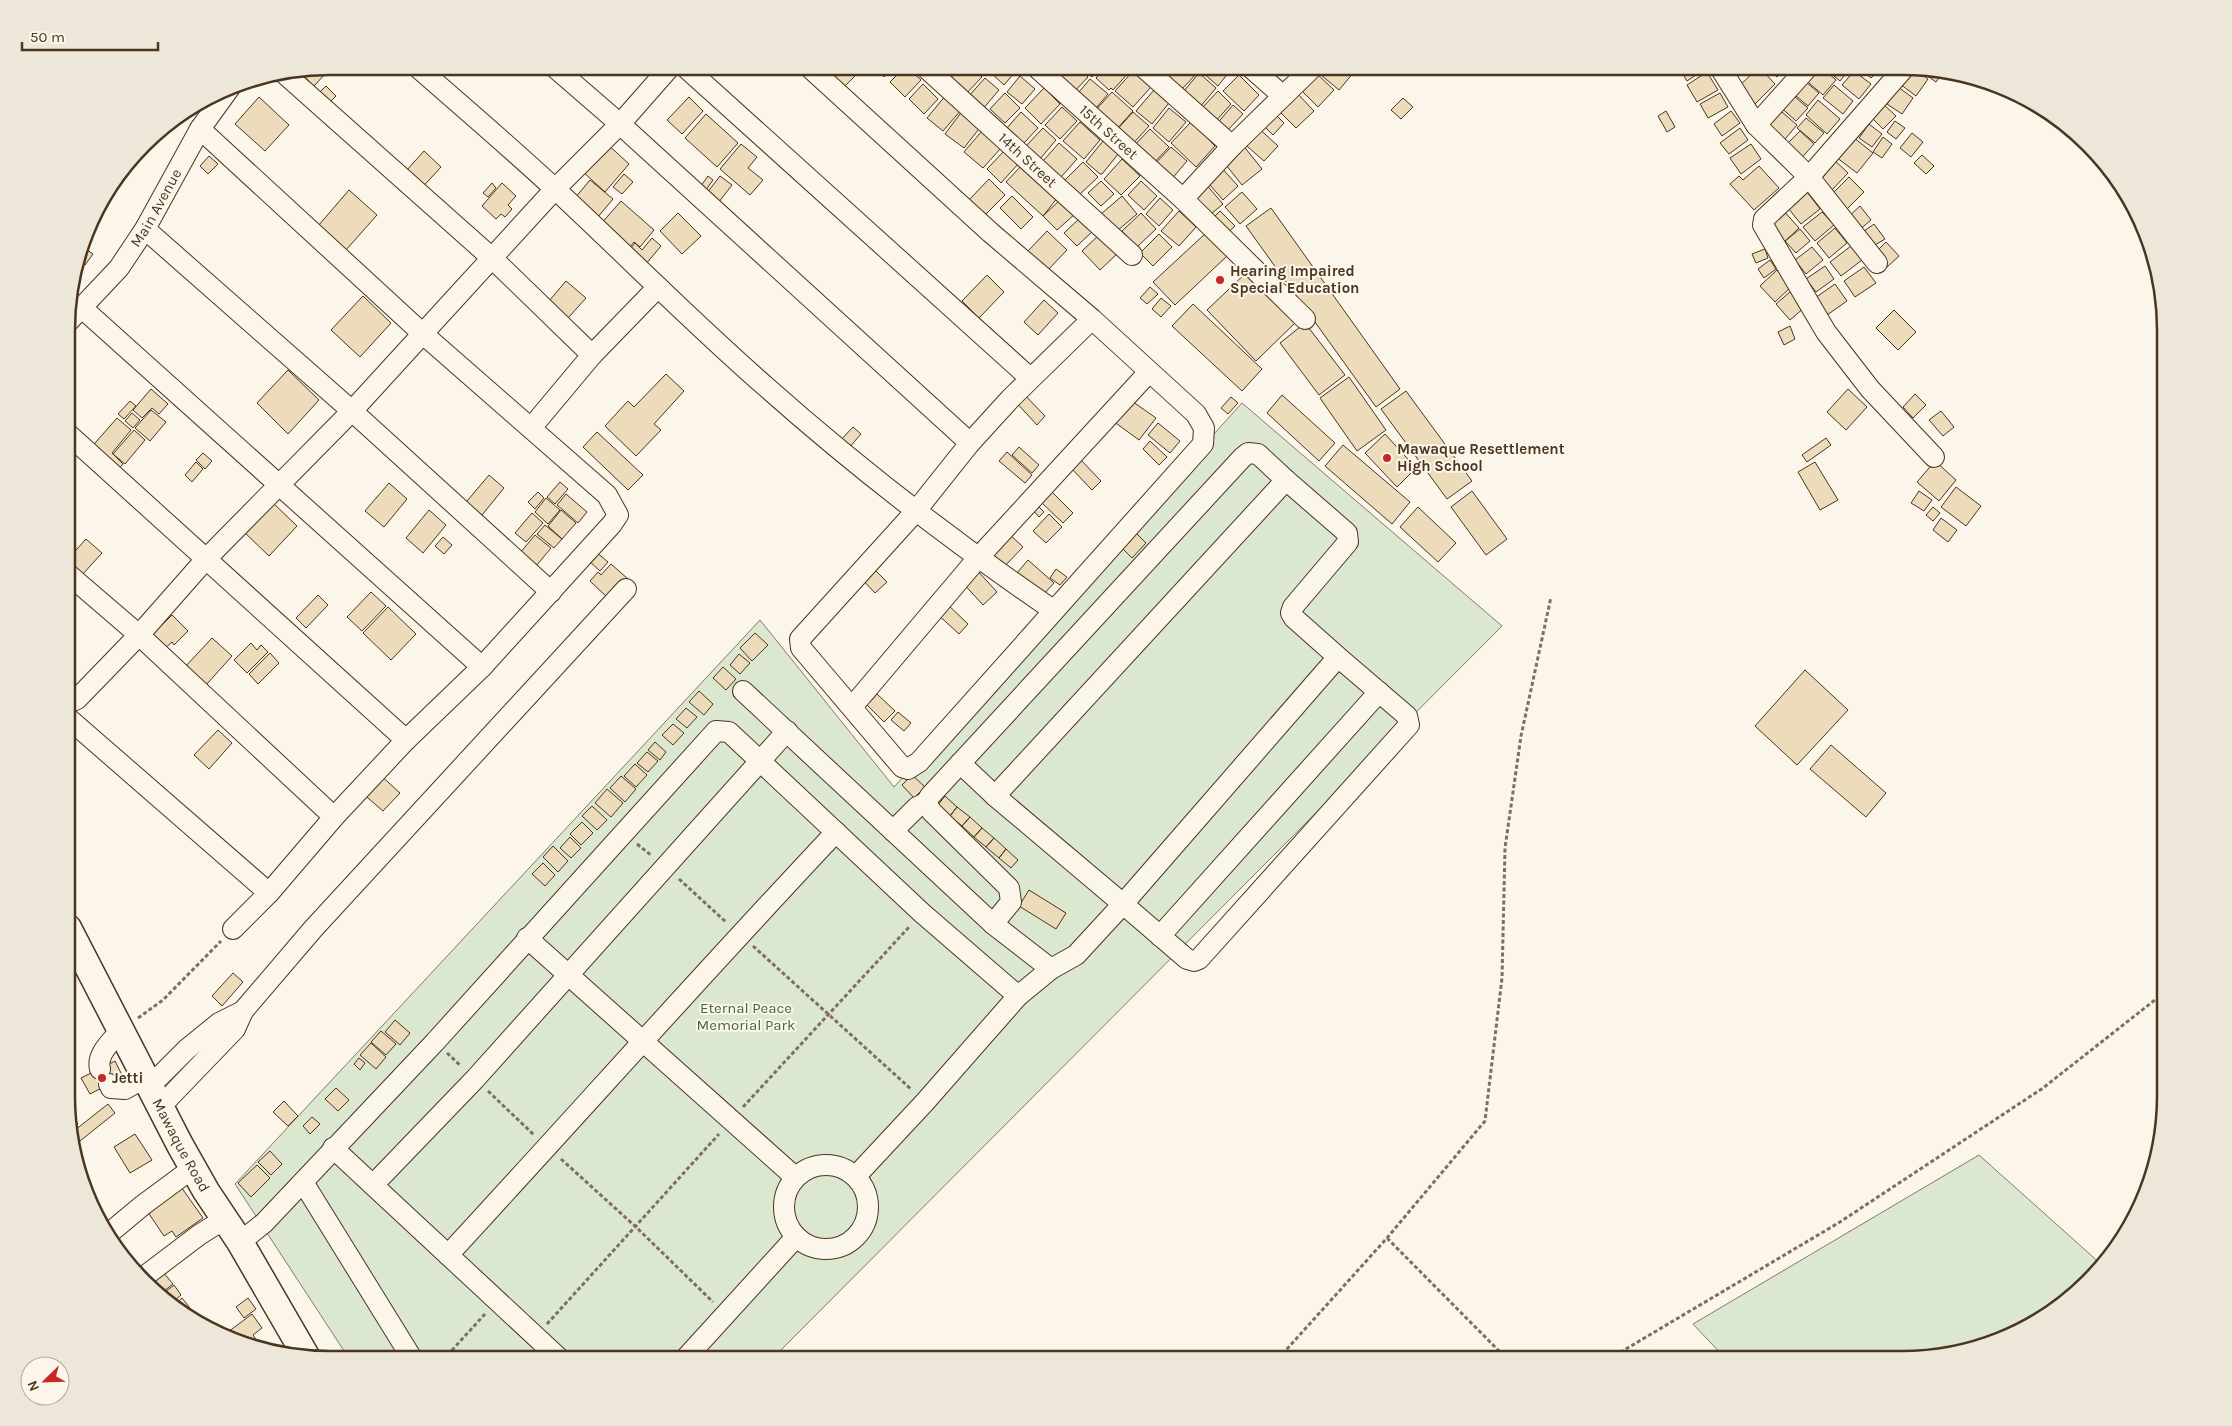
<svg xmlns="http://www.w3.org/2000/svg" width="2232" height="1426" font-family="Karla,sans-serif">
<rect width="100%" height="100%" fill="#fbf6e9"/>
<path fill="#dce7d0" stroke="#887966" d="M1242,403l260,223 -731,734h-421l-115,-176 525,-564 134,167z
M1979,1155l123,110 -14,18 -54,42 -64,26 -51,8h-193l-33,-35z"/>
<path fill="#ecdcbc" stroke="#4a3520" d="M815,66h44l3,3 -22,22z
M873,66h21l-10,11z
M906,66l15,14 -16,17 -15,-15z
M939,66h17l-8,9z
M961,66h9l12,11 -18,19 -16,-15z
M995,66h25l-16,19 -14,-13z
M1061,66h16l11,11 -15,16 -19,-19z
M1081,66h21l-10,11z
M1106,66h19l5,5 -17,19 -2,-2 -2,2 -13,-12z
M1171,66h20l7,6 -17,18 -17,-17z
M1207,66h25l1,1 -15,19 -16,-14z
M1261,66h17l-7,8z
M1329,66h19l6,6 -15,18 -18,-15z
M1682,66h21l2,3 -18,12 -8,-13z
M1732,66h17l-9,9z
M1764,66h22l-9,11z
M1811,66h9l16,14 -13,15 -21,-18z
M1822,66h30l-12,15z
M1857,66h20l3,3 -9,9z
M1759,67l16,17 -23,23 -17,-17z
M321,68l5,5 -12,13 -10,-10 5,-6z
M1913,68l15,11 -12,17 -16,-12z
M1916,68l27,4 -7,10z
M1133,71l18,16 -18,20 -18,-16z
M1314,71l20,19 -16,17 -20,-20z
M1854,71l17,13 -12,15 -17,-14z
M1707,72l11,18 -21,12 -10,-17z
M1199,73l17,15 -16,19 -17,-15z
M1239,75l20,20 -15,16 -21,-20z
M1020,76l15,13 -13,15 -15,-12z
M1800,77l19,16 -11,13 -19,-16z
M985,78l14,12 -17,20 -14,-13z
M1090,79l18,15 -17,20 -17,-16z
M923,84l15,15 -14,15 -15,-15z
M1834,85l19,16 -10,13 -20,-16z
M326,86l10,10 -7,7 -14,-6z
M1898,87l15,11 -11,16 -15,-10z
M1044,88l16,16 -19,20 -16,-16z
M1154,90l15,13 -17,21 -16,-13z
M1294,90l20,21 -18,17 -20,-20z
M1218,91l13,13 -16,18 -14,-13z
M1788,91l20,17 -12,13 -19,-17z
M1112,92l21,19 -19,21 -21,-19z
M1005,93l15,15 -15,15 -15,-14z
M1720,93l8,14 -20,11 -8,-14z
M946,95l16,14 -19,22 -16,-13z
M259,97l30,28 -24,26 -30,-27z
M689,97l14,14 -21,23 -15,-14z
M1403,98l10,9 -12,12 -10,-9z
M1818,100l22,19 -13,15 -21,-19z
M1883,104l13,12 -13,13 -12,-12z
M1233,105l10,9 -19,20 -9,-8z
M1775,106l22,19 -17,20 -22,-19z
M1062,107l15,14 -17,18 -15,-14z
M1169,108l17,14 -17,20 -16,-14z
M963,110l19,15 -18,23 -19,-14z
M1271,110l13,13 -11,12 -13,-13z
M1666,111l9,16 -8,5 -9,-16z
M1731,111l9,12 -18,13 -8,-12z
M1021,112l17,16 -15,16 -16,-16z
M1133,112l16,14 -18,20 -16,-14z
M706,114l32,29 -21,24 -32,-29z
M1806,118l18,15 -9,10 -18,-15z
M1895,121l10,7 -9,11 -9,-7z
M1080,122l20,18 -16,19 -21,-18z
M1191,122l24,24 -19,21 -25,-24z
M1254,124l24,22 -14,15 -24,-21z
M1869,124l13,10 -10,13 -13,-9z
M1043,128l13,12 -16,19 -14,-13z
M1740,128l8,12 -19,14 -9,-11z
M1150,129l19,18 -18,19 -19,-18z
M982,131l19,17 -18,20 -19,-16z
M1800,131l14,13 -17,19 -15,-14z
M1848,133l25,20 -16,20 -25,-19z
M1912,133l11,9 -12,15 -11,-9z
M1883,137l9,7 -10,14 -9,-6z
M1103,141l16,12 -17,21h-2l-14,-12z
M605,142l24,22 -24,28 -24,-22z
M1059,143l18,16 -16,18 -18,-16z
M741,144l16,13 -9,11 15,12 -13,15 -30,-26z
M1242,144l20,25 -20,16 -20,-25z
M1751,144l10,15 -20,15 -11,-16z
M1171,147l16,14 -18,21 -16,-16z
M1005,150l14,13 -18,20 -14,-14z
M424,151l17,16 -22,24 -13,-20z
M1922,155l12,11 -8,8 -12,-11z
M209,156l9,8 -10,10 -8,-8z
M1831,157l17,16 -18,19 -11,-11 6,-6 -6,-6z
M1122,159l18,17 -19,19 -17,-16z
M1083,162l15,15 -20,19 -14,-15z
M1022,165l36,32 -15,19 -37,-34z
M1219,165l19,21 -15,14 -19,-22z
M1759,166l20,22 -25,22 -24,-26 9,-8 4,4z
M624,174l9,8 -11,12 -9,-7z
M708,176l5,4 -10,14 -5,-4z
M720,176l12,9 -17,22 -12,-9z
M1849,177l15,15 -19,19 -15,-15z
M989,179l16,16 -21,21 -16,-15z
M590,180l23,19 -16,19 -22,-20z
M1101,181l13,13 -13,12 -13,-13z
M1141,181l16,15 -13,14 -16,-15z
M1204,182l19,22 -18,15 -18,-23z
M492,183l4,5 -8,9 -5,-4z
M502,183l14,13 -8,9 4,4 -7,8 -4,-3 -5,5 -14,-13z
M349,190l28,25 -31,35 -28,-24z
M1242,192l15,17 -17,15 -15,-17z
M1807,192l13,17 -19,15 -13,-16z
M1012,196l21,21 -12,12 -21,-21z
M1122,196l15,18 -20,17 -16,-17z
M1160,198l13,12 -14,16 -13,-12z
M1061,199l14,15 -18,16 -14,-14z
M621,201l33,29 -14,17 -6,-5 -6,7 -28,-24z
M1860,206l11,14 -13,11 -11,-13z
M1271,208l129,181 -24,18 -130,-181z
M1782,209l17,19 -17,16 -17,-19z
M1179,211l17,16 -17,19 -18,-15z
M1220,211l15,15 -11,10 -15,-14z
M1822,212l12,13 -19,16 -12,-14z
M678,213l23,23 -19,18 -22,-23z
M1141,213l15,16 -19,18 -15,-16z
M1081,217l13,13 -17,16 -13,-13z
M1874,224l11,15 -15,9 -10,-14z
M1835,228l12,15 -18,15 -12,-15z
M1800,229l10,12 -14,12 -11,-12z
M1047,231l20,19 -20,21 -20,-19z
M1206,233l21,23 -52,49 -22,-23z
M1100,234l18,19 -18,17 -18,-19z
M1159,234l13,13 -19,19 -13,-13z
M652,238l9,8 -16,19 -16,-15 6,-7 7,7z
M1886,242l13,14 -13,12 -13,-13z
M1851,246l11,14 -21,16 -11,-14z
M83,247l10,7 -8,11 -6,-4z
M1812,247l11,13 -17,14 -11,-14z
M1765,249l3,9 -12,5 -4,-9z
M1770,260l6,9 -12,9 -6,-9z
M1825,266l9,13 -18,13 -10,-13z
M1864,267l12,16 -21,14 -11,-16z
M1249,270l48,51 -41,40 -49,-51z
M1777,270l15,16 -17,16 -15,-16z
M987,275l17,17 -25,26 -17,-17z
M566,281l20,17 -18,20 -19,-17z
M1835,284l12,17 -20,14 -12,-17z
M1150,287l8,7 -11,10 -7,-6z
M1791,291l14,16 -15,13 -14,-16z
M363,296l28,27 -31,34 -29,-27z
M1161,298l10,8 -10,11 -9,-8z
M1044,300l14,13 -20,22 -14,-13z
M1193,304l69,65 -20,22 -70,-65z
M1894,310l22,22 -18,18 -22,-22z
M1305,323l40,52 -26,20 -39,-52z
M1790,326l5,13 -11,6 -6,-13z
M288,370l31,30 -31,34 -31,-31z
M666,374l18,17 -30,33 7,6 -25,26 -31,-30 23,-25 6,6z
M1349,377l37,53 -29,21 -37,-53z
M151,389l17,15 -9,10 -7,-6 -10,10 -9,-8z
M1848,389l19,18 -21,23 -19,-18z
M1020,390l25,26 -8,9 -25,-27z
M1406,391l66,90 -25,18 -66,-90z
M1915,394l11,11 -13,13 -10,-11z
M1282,395l53,48 -16,18 -52,-48z
M1231,397l7,6 -10,11 -7,-6z
M1129,399l27,19 -17,22 -26,-19z
M130,401l6,5 -12,13 -6,-5z
M151,410l15,12 -16,19 -15,-13z
M1941,411l13,16 -11,9 -14,-16z
M132,413l8,7 -7,8 -8,-7z
M117,418l14,12 -19,23 11,11 -8,9 -26,-23z
M1158,423l22,18 -10,12 -22,-18z
M853,427l8,7 -13,15 -9,-7z
M134,430l11,10 -20,24 -12,-10z
M597,432l46,43 -15,15 -45,-43z
M1385,434l31,34 -19,19 -32,-34z
M1826,438l5,7 -24,17 -5,-7z
M1150,441l17,16 -8,8 -16,-16z
M1343,445l67,57 -18,22 -67,-58z
M1019,447l20,18 -7,8 -20,-18z
M1007,452l25,23 -7,8 -26,-22z
M203,453l9,8 -7,8 -9,-9z
M1078,457l23,24 -9,9 -23,-24z
M1935,461l21,19 -17,21 -22,-19z
M196,462l7,7 -11,13 -7,-7z
M1815,462l23,38 -18,10 -22,-38z
M489,475l15,13 -26,32 -16,-13z
M560,482l8,7 -13,15 -8,-7z
M389,483l18,16 -23,28 -19,-16z
M1956,487l25,19 -15,20 -25,-19z
M1051,491l22,22 -10,10 -22,-21z
M1472,491l35,48 -21,16 -35,-48z
M1919,491l13,9 -8,11 -13,-8z
M538,492l6,6 -9,11 -7,-7z
M566,494l21,18 -9,11 -21,-18z
M546,498l14,12 -12,14 -13,-12z
M269,499l28,27 -28,30 -28,-27z
M1038,506l6,6 -5,5 -6,-7z
M1418,507l38,36 -18,19 -38,-35z
M1933,507l7,6 -7,8 -7,-6z
M429,510l17,15 -23,28 -17,-15z
M561,510l15,13 -14,16 -14,-13z
M532,513l11,10 -17,19 -11,-9z
M1049,514l13,13 -16,16 -13,-12z
M1941,518l16,12 -9,12 -15,-12z
M545,525l17,14 -8,9 -17,-14z
M1133,530l13,13 -14,15 -13,-13z
M1006,531l17,16 -20,21 -17,-16z
M535,535l16,13 -15,18 -16,-13z
M443,537l9,8 -8,9 -9,-8z
M86,539l16,14 -20,22 -14,-12v-4z
M595,551l13,11 -8,9 -12,-11z
M1028,560l26,23 -11,12 -26,-22z
M611,564l17,15 -19,20 -19,-18 8,-9 3,3z
M871,566l16,16 -12,11 -15,-16z
M975,568l22,24 -14,13 -22,-24z
M1056,569l11,8 -7,8 -10,-7z
M371,592l15,14 -24,25 -15,-14z
M318,595l10,10 -22,23 -10,-10z
M944,601l24,23 -9,10 -25,-23z
M388,607l28,27 -25,26 -28,-27z
M172,615l16,16 -14,14 -2,-3 -9,8 -15,-16 10,-10 3,2z
M755,633l13,12 -16,16 -12,-13z
M212,638l20,18 -26,29 -21,-18z
M251,643l6,7 4,-5 7,7 -21,21 -13,-13z
M270,653l9,10 -21,21 -9,-10z
M739,654l11,9 -10,11 -10,-9z
M723,667l13,12 -10,11 -13,-12z
M1805,670l43,40 -51,55 -42,-39z
M699,691l14,13 -9,11 -15,-13z
M877,694l18,17 -11,11 -17,-17z
M686,708l11,9 -10,11 -11,-9z
M898,712l13,11 -7,8 -13,-11z
M673,724l11,9 -11,12 -11,-10z
M218,730l14,13 -23,26 -15,-14z
M655,742l11,10 -6,8 -12,-10z
M1831,745l55,48 -20,24 -56,-48z
M647,752l11,9 -10,11 -11,-9z
M635,764l12,11 -11,12 -12,-11z
M378,773l22,20 -17,18 -22,-19z
M912,775l13,12 -11,11 -12,-13z
M621,776l15,13 -11,13 -15,-14z
M607,789l16,14 -12,14 -16,-14z
M945,796l12,11 -7,9 -12,-11z
M592,806l15,14 -10,10 -15,-14z
M957,807l13,10 -8,9 -12,-10z
M970,817l12,11 -8,9 -12,-11z
M582,822l11,11 -12,12 -11,-11z
M982,828l12,10 -8,9 -12,-10z
M570,837l11,11 -10,10 -11,-10z
M994,838l12,11 -7,9 -13,-11z
M553,846l15,15 -10,11 -15,-15z
M1006,849l12,11 -7,8 -12,-10z
M543,863l12,12 -10,11 -13,-12z
M1029,890l37,23 -10,16 -37,-23z
M233,973l10,9 -21,24 -10,-10z
M395,1020l15,13 -10,12 -15,-13z
M381,1031l15,13 -10,11 -15,-13z
M371,1043l15,14 -10,12 -16,-14z
M359,1058l6,5 -5,7 -6,-6z
M115,1061l8,16 -33,17 -9,-16z
M336,1088l13,12 -11,11 -13,-12z
M284,1101l14,15 -10,10 -15,-14z
M108,1104l7,9 -40,32 -5,-11z
M68,1112l10,12 -9,8 -1,-2z
M312,1117l8,7 -10,10 -7,-8z
M135,1134l17,26 -22,13 -16,-26z
M270,1151l12,13 -11,11 -13,-13z
M257,1165l13,13 -19,19 -13,-14z
M179,1184l24,34 -27,19 -4,-6 -8,5 -19,-28z
M158,1266l15,18 -14,11 -16,-13z
M174,1285l7,10 -8,7 -8,-10z
M182,1298l8,10 -7,6 -8,-10z
M248,1298l8,11 -12,9 -8,-11z
M191,1310l9,11 -2,2 -14,-8z
M252,1314l10,14 -9,7 8,12 -2,1 -13,-2 -22,-11z"/>
<g fill="none" stroke-linecap="round" stroke-linejoin="round">
<g stroke="#4a3520" stroke-width="22">
<g id="minor">
<path d="M416,66c47,41 94,81 139,123 70,65 137,133 209,196 91,81 188,156 289,225"/>
<path d="M553,66l67,58 350,319"/>
<path d="M684,66l346,312"/>
<path d="M808,66l183,167 101,86 104,95 8,14 -1,16 -284,318 -11,7 -6,-2 -101,-119 -1,-9 115,-127 55,-69 41,-45 81,-79"/>
<path id="s1" d="M924,66l208,189"/>
<path id="s2" d="M1035,66l148,133 122,120"/>
<path d="M1142,66l90,80"/>
<path d="M1249,66l34,30"/>
<path d="M1719,66l37,59 53,52 68,86"/>
<path d="M1905,67l-96,110 -45,42 -1,6 63,107 44,57 64,68"/>
<path d="M286,75l207,184 99,96"/>
<path d="M1756,125l53,-59"/>
<path d="M1183,199l49,-53 82,-80"/>
<path d="M145,229l207,182 199,181"/>
<path d="M82,308l400,359"/>
<path id="s3" d="M68,322l51,-54 26,-39 55,-100 31,-43"/>
<path d="M531,428l61,-73 66,-68"/>
<path d="M68,434l338,306"/>
<path d="M1286,480l61,53 1,9 -55,65 -2,6 3,5 44,39 -215,247 64,55 7,2 5,-2 210,-234 -2,-9 -69,-59"/>
<path d="M68,574l71,61 195,182"/>
<path d="M743,691l250,233 58,45 -33,27 -93,106 -69,74"/>
<path d="M68,703l9,-4 62,-64 67,-76 146,-148 203,-222 65,-65 51,-58"/>
<path d="M852,707l125,-148 172,-187"/>
<path d="M68,718l201,175 65,-76 72,-77 76,-73 130,-143 6,-9 -11,-20 -184,-161 -223,-205"/>
<path d="M960,763l35,33 291,-316 -28,-26 -10,-1 -6,5 -312,338 -4,7 6,9 77,76 2,14 -18,22"/>
<path d="M995,796l128,108 -47,51 -25,14"/>
<path d="M893,831l24,-24 9,-4"/>
<path d="M233,929l36,-36"/>
<path d="M1160,936l219,-244"/>
<path d="M527,938l268,239"/>
<path d="M100,1069c-4,-15 12,-28 21,-39"/>
<path d="M109,1084l2,4 14,1 21,-12"/>
<path d="M150,1086l37,-37 32,-26 24,-12 70,-82 313,-340"/>
<path d="M160,1107l75,-78 8,-18"/>
<path d="M333,1148l228,212"/>
<circle cx="826" cy="1207" r="42"/>
<path d="M303,1182l110,178"/>
<path d="M373,1185l102,-106 312,-348"/>
<path d="M107,1235l36,-30 50,-37"/>
<path d="M240,1242l24,-19 171,-181 281,-311 13,1 193,181 96,83"/>
<path d="M448,1255c130,-141 257,-284 388,-423"/>
<path d="M141,1279l58,-44 27,-17"/>
<path d="M684,1360l112,-123"/>
</g>
</g>
<g stroke="#4a3520" stroke-width="29">
<g id="major">
<path id="s4" d="M68,928l112,217 26,46 34,51 66,114"/>
</g>
</g>
<path stroke="#7f6f5c" stroke-width="3" stroke-dasharray="4 2.5" stroke-linecap="butt" d="M637,844l15,12
M679,879l47,43
M753,946l159,144
M138,1018l25,-18 58,-59
M447,1053l14,13
M488,1091l46,44
M743,1107l167,-181
M561,1159l75,68 77,75
M1387,1238l120,121
M547,1324l172,-190
M1278,1359l109,-121 98,-117 17,-143 3,-130 16,-112 30,-139
M1609,1359l231,-137 203,-134 122,-96
M443,1360l42,-46"/>
<use href="#minor" stroke="#fbf6e9" stroke-width="20"/>
<use href="#major" stroke="#fbf6e9" stroke-width="26"/>
</g>
<g fill="#c62828" stroke="#fbf6e9" stroke-width="2">
<circle cx="1220" cy="280" r="5"/>
<circle cx="1387" cy="458" r="5"/>
<circle cx="102" cy="1078" r="5"/>
</g>
<g text-anchor="middle" dominant-baseline="central" stroke-width="4" stroke-linejoin="round" paint-order="stroke">
<g font-size="15" fill="#4a3520" stroke="#fbf6e9">
<text stroke="none"><textPath href="#s2" startOffset="99">15th Street</textPath></text>
<text stroke="none"><textPath href="#s1" startOffset="140">14th Street</textPath></text>
<text stroke="none"><textPath href="#s3" startOffset="145">Main Avenue</textPath></text>
<text stroke="none"><textPath href="#s4" startOffset="245">Mawaque Road</textPath></text>
</g>
<g font-size="15" font-weight="bold" fill="#4a3520" stroke="#fbf6e9" text-anchor="start">
<text x="1230" y="271">Hearing Impaired<tspan x="1230" dy="17">Special Education</tspan></text>
<text x="1397" y="449">Mawaque Resettlement<tspan x="1397" dy="17">High School</tspan></text>
<text x="112" y="1078">Jetti</text>
</g>
<g font-size="15" fill="#436837" stroke="#fbf6e9">
<text x="746" y="1008">Eternal Peace<tspan x="746" dy="17">Memorial Park</tspan></text>
</g>
</g>
<path d="M0 0H2232V1426H0ZM330 75H1902A255 255 0 0 1 2157 330V1096A255 255 0 0 1 1902 1351H330A255 255 0 0 1 75 1096V330A255 255 0 0 1 330 75Z" fill="#ede7d9" fill-rule="evenodd"/>
<path fill="none" stroke="#4a3520" stroke-width="2.5" d="M330 75H1902A255 255 0 0 1 2157 330V1096A255 255 0 0 1 1902 1351H330A255 255 0 0 1 75 1096V330A255 255 0 0 1 330 75Z"/>
<g transform="translate(45 1381) rotate(247)"><circle r="24" fill="#fbf6e9" stroke="#b4a999"/>
<path d="M0-4L9 19L0 12L-9 19Z" fill="#c62828"/>
<text y="-8" font-size="14" font-weight="bold" text-anchor="middle" fill="#4a3520">N</text>
</g>
<path d="M22 42v8h136v-8" fill="none" stroke="#4a3520" stroke-width="2.5"/>
<text x="30" y="42" font-size="15" fill="#4a3520" stroke="#fbf6e9" stroke-width="4" paint-order="stroke">50 m</text>
</svg>
